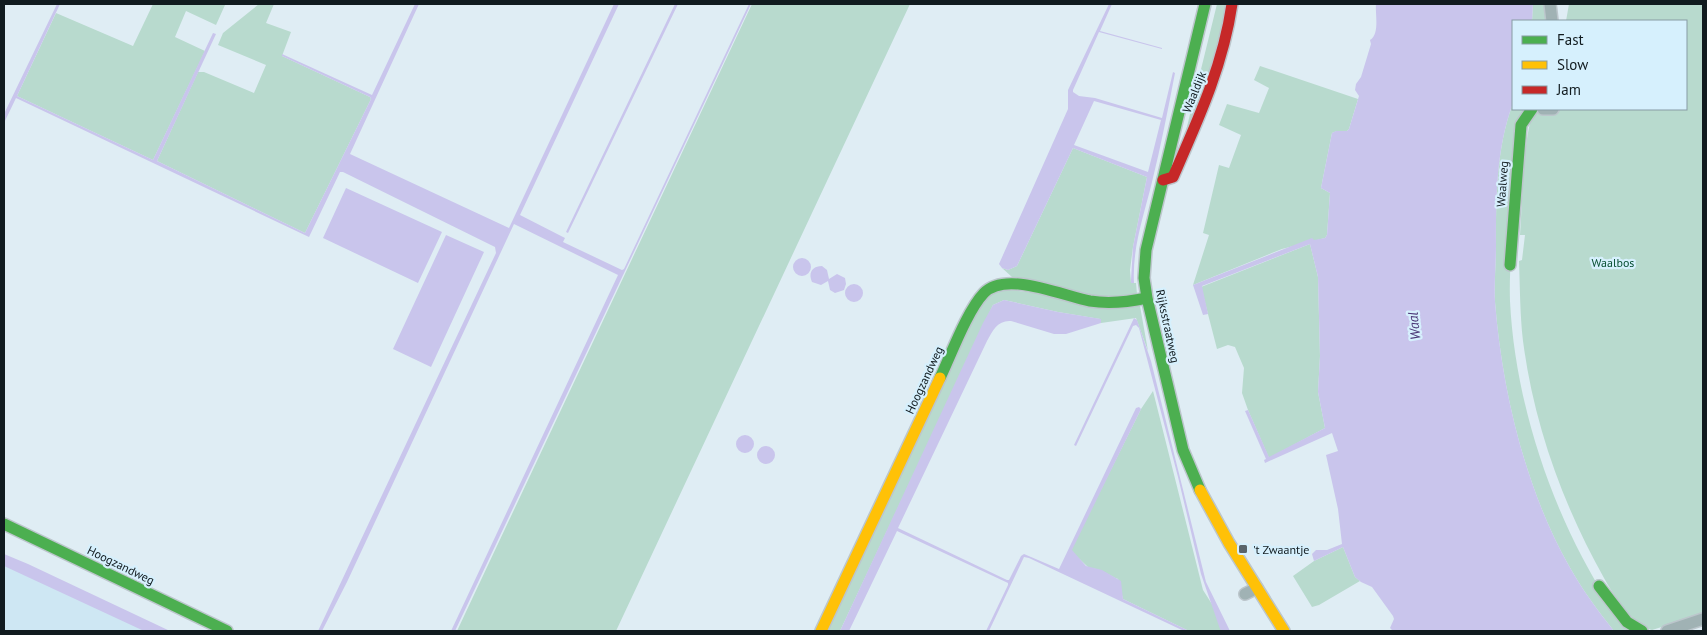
<svg xmlns="http://www.w3.org/2000/svg" width="1707" height="635" font-family="'PT Sans',sans-serif">
<rect width="100%" height="100%" fill="#dfedf4"/>
<path fill="#cee7f3" d="M4,562l155,69h-155z"/>
<path fill="#b8dace" d="M153,4l72,1 -9,20 -30,-14 -11,26 30,14 -52,109 -136,-64 39,-83 77,33z
M259,4h15l-8,19 25,9 -9,24 88,41 1,2 -66,134 -148,-72 41,-89h6l50,21 12,-28 -48,-20 5,-12z
M752,4h158l-294,627h-159z
M1217,4h12l-3,28 -46,123z
M1533,4h15l1,17h-17z
M1569,4h134v610l-51,16c-18,-3 -40,-37 -48,-52 -41,-73 -70,-153 -81,-237 -3,-26 -3,-53 -4,-80l3,-1 3,-25h-5c3,-38 2,-92 14,-126h152v-88h-120z
M1260,66l98,33 -9,30 -2,2h-10l-5,2 -11,55 9,5 -3,42 -2,3 -43,11 -89,36 16,-50 -6,-2 16,-68 10,3 12,-33 -22,-10 8,-21 32,9 10,-25 -15,-8z
M1513,103v6h10c-3,36 -6,73 -9,109 -2,27 -5,55 -4,83 5,103 43,216 99,302 7,10 17,19 25,28h-20c-17,-21 -32,-42 -45,-65 -44,-78 -67,-176 -74,-264 -1,-19 1,-38 1,-57 0,-48 0,-96 17,-142z
M1073,148l74,29 -14,70 -3,23 1,13h5l1,11 -41,4 -73,-20 -11,-1 -10,-9 6,2 9,-4z
M1310,244l8,33 2,79 -2,36 7,36 -56,30 -21,-48 -6,-17 2,-25 -9,-21 -7,-2 -11,4 -16,-62z
M1001,289l139,17 8,45 -12,-33 -35,5 -1,-4 -42,-7 -54,-12 -11,5 -153,326h-12l145,-313 13,-20z
M1153,391l50,199 26,41h-40l-66,-32 -5,-20c-10,-4 -18,-11 -29,-11l-17,-16 -1,-2 70,-141z
M1343,547l12,30 5,4 -41,24 -7,2 -19,-31 21,-15z"/>
<path fill="#c9c5ec" fill-rule="evenodd" d="M57,4h3l-43,92 136,64 60,-127 3,1 -59,127 148,72 66,-134 -1,-2 -88,-41v-2l90,41 43,-91h4l-69,150 159,74 105,-224h5l-99,211 45,23 -2,4 59,28 2,-1 125,-265h2l-296,627h-4l167,-356 -104,-51 -167,358 -25,49h-4l178,-378 -1,-6 -152,-75h-3l-31,65 -293,-139 -12,25v-9z
M675,4h3l-110,229 -2,-1z
M1109,4h3l-12,27 62,17v1l-63,-17 -26,58v2l6,4 16,2 67,20 11,-46 2,1c-7,36 -14,73 -23,109 -8,33 -20,66 -18,101h-3v-3l2,-33 14,-70 -74,-29 -56,118 -9,4 -6,-2 -3,-4 69,-155v-19zM1094,101l67,19 -13,52 -74,-27z
M1376,4h157l-1,17h-19v82c-17,46 -17,94 -17,142 0,19 -2,38 -1,57 7,88 30,186 74,264 13,23 28,44 45,65h-221l-3,-3 4,-9 -1,-3 -21,-29 -11,-5 -6,-5 -12,-30 -29,14 -2,-7 4,-4h11l15,-6 -4,-35 -12,-54 12,-4 -6,-18 -67,30 -1,-3 2,-1 -21,-48 3,-1 21,47 56,-29 -7,-36 2,-36 -2,-79 -8,-33 -108,42 6,28 -5,1 -10,-30 119,-47 2,2 11,-2 2,-3 3,-42 -9,-5 11,-55 4,-2h11l2,-2 10,-33 -4,-6 1,-6 5,-7 10,-33 -1,-4c10,-6 5,-26 6,-36z
M346,188l96,44 -24,51 -95,-45z
M446,235l38,17 -53,115 -38,-18z
M793 267a9 9 0 1 1 18 0a9 9 0 1 1-18 0Z
M822,266l5,4 2,9 8,-5 8,4 1,6 -2,6 -9,3 -5,-3 -2,-9 -7,4 -9,-3c-4,-9 0,-16 10,-16z
M845 293a9 9 0 1 1 18 0a9 9 0 1 1-18 0Z
M1004,300l54,12 43,7v4l-35,11h-12l-43,-13c-13,-1 -18,9 -24,20l-89,187 109,52h2l12,-24 3,-2 35,15 77,-161 3,-1 2,2 -69,141 14,16 16,4 19,11 2,18 66,32h-5l-155,-73 -5,-1 -35,74h-3l22,-46v-2l-111,-52 -48,100h-9l143,-308 10,-18z
M1134,318l3,2 14,41 55,221 24,49h-8l-2,-2 -19,-55 -23,-97 -39,-149 -3,-3 -3,1 -57,120 -2,-1z
M736 444a9 9 0 1 1 18 0a9 9 0 1 1-18 0Z
M757 455a9 9 0 1 1 18 0a9 9 0 1 1-18 0Z
M4,554l24,10 142,67h-26l-140,-65z"/>
<g fill="none" stroke-linecap="round" stroke-linejoin="round">
<g stroke="#bcc6cc" stroke-width="14">
<path id="street" d="M1550,4l2,17
M1543,109h10
M1245,594l12,-6
M1667,631l36,-12"/>
</g>
<g stroke="#bcc6cc" stroke-width="14">
<path id="fast" d="M1510,265l11,-140 11,-16
M940,378c11,-23 27,-67 44,-85 22,-23 79,3 106,8 19,3 38,1 57,-3
M1200,490l-17,-40 -36,-152 -3,-20 2,-28 59,-246
M4,524l223,107
M1599,586l28,36 15,9"/>
</g>
<g stroke="#bcc6cc" stroke-width="14">
<path id="slow" d="M1200,490l29,53 55,88
M821,631l119,-253"/>
</g>
<g stroke="#bcc6cc" stroke-width="14">
<path id="jam" d="M1163,180l10,-3c25,-57 50,-111 59,-173"/>
</g>
<use href="#street" stroke="#a0b2b4" stroke-width="11"/>
<use href="#fast" stroke="#4caf50" stroke-width="11"/>
<use href="#slow" stroke="#ffc107" stroke-width="11"/>
<use href="#jam" stroke="#c62828" stroke-width="11"/>
</g>
<rect fill="#59646a" stroke="#d6f0fd" stroke-width="2" x="1238" y="544" width="10" height="10" rx="2.5"/>
<g text-anchor="middle" dominant-baseline="central" stroke-width="4.5" stroke-linejoin="round" paint-order="stroke">
<g font-size="12" fill="#111b1f" stroke="#d6f0fd">
<text transform="translate(1194 92) rotate(-68)">Waaldijk</text>
<text transform="translate(1502 184) rotate(-86)">Waalweg</text>
<text transform="translate(1168 326) rotate(78)">Rijksstraatweg</text>
<text transform="translate(924 380) rotate(-65)">Hoogzandweg</text>
<text transform="translate(121 565) rotate(26)">Hoogzandweg</text>
</g>
<g font-size="12" fill="#074f32" stroke="#d6f0fd">
<text x="1613" y="262">Waalbos</text>
</g>
<g font-size="12" fill="#111b1f" stroke="#d6f0fd" text-anchor="start">
<text x="1253" y="549">'t Zwaantje</text>
</g>
<g font-size="14" font-style="italic" fill="#4b3877" stroke="#d6f0fd">
<text transform="translate(1414 326) rotate(-96)">Waal</text>
</g>
</g>
<rect width="1707" height="635" fill="none" stroke="#111b1f" stroke-width="10"/>
<rect x="1512" y="20" width="175" height="90" fill="#d6f0fd" stroke="#879ba4"/>
<rect x="1522" y="36" width="25" height="8" fill="#4caf50" stroke="#879ba4"/>
<text x="1557" y="45" font-size="15" fill="#111b1f">Fast</text>
<rect x="1522" y="61" width="25" height="8" fill="#ffc107" stroke="#879ba4"/>
<text x="1557" y="70" font-size="15" fill="#111b1f">Slow</text>
<rect x="1522" y="86" width="25" height="8" fill="#c62828" stroke="#879ba4"/>
<text x="1557" y="95" font-size="15" fill="#111b1f">Jam</text>
</svg>
